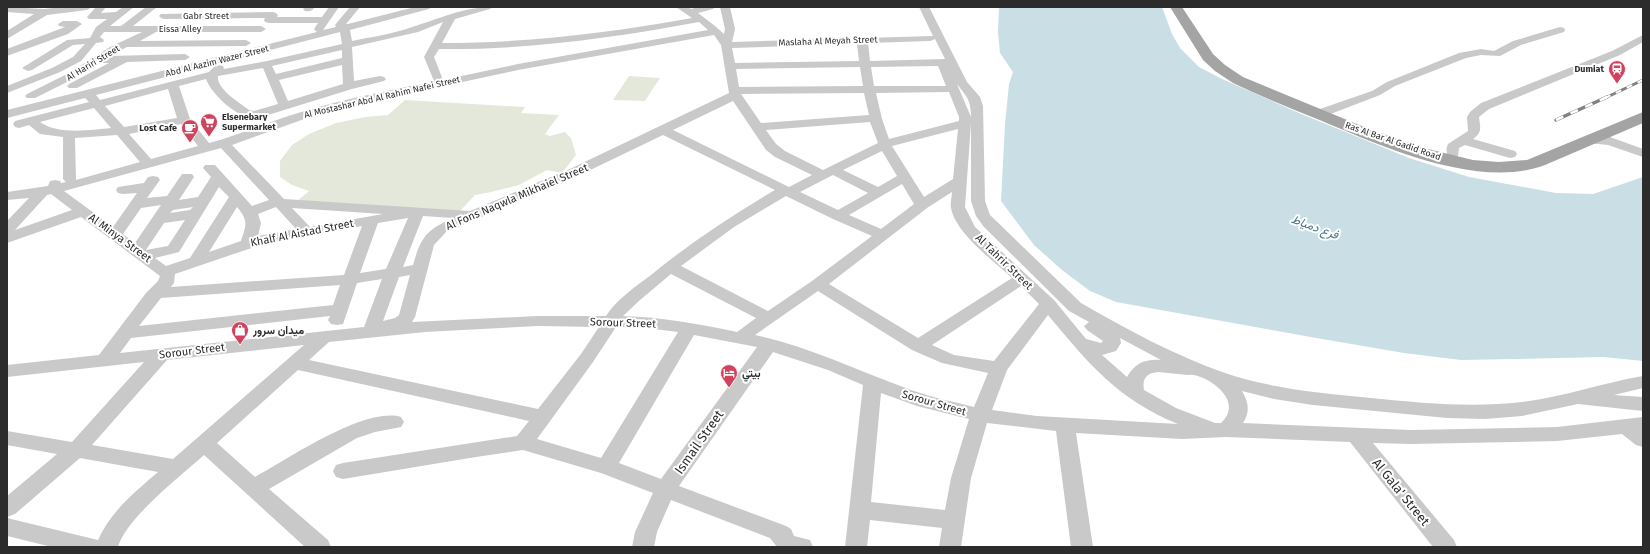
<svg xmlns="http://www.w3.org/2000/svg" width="1650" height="554" font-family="'Fira Sans',Vazirmatn,sans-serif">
<rect width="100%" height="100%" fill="#fff"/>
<path fill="#e4e8db" d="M629,76l31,2 -15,23 -32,-1z
M405,100l120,7 -4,6 38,2 -14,19 5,2 15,-4 6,6 5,17 -14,18 -15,-3 -28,15 -28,7 -16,3 -15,16 -164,-9 13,-11 -17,-6 -12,-8v-16l12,-16 17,-11 27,-11 29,-6 23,-2z"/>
<path fill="#cadee6" d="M999,7h163l10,27 8,14 19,19 23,12 77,34 110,45 60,19 87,16 37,1 50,-17v184l-39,-4 -143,3 -57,-7 -82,-14 -206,-37 -26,-11 -28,-21 -28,-25 -33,-44 4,-77 4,-40 4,-12 -13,-19 -2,-21z"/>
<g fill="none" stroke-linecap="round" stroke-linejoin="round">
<path fill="#c9c9c9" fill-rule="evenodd" d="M7,7l37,2 18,-2h30l-5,3 -40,5 -40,24v-8l27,-17 -27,-2z
M96,7h10l-5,6 15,-1 7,-5h11l-24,19h11l25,-19h11l-24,19h128l5,3 -5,3h-105l-16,9 106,-1 5,3 -5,3 -119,1 -17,9 75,-2 5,3 -5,3 -58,2 -50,26h-8l-2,-2 2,-2 40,-21h-10l-22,14 -42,21h-8l-2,-2 2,-2 42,-21 41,-26 32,-15h-38l-4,5 4,3 -1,2 -7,1 -15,18 -21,11 -53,21v-7l45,-18 21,-11 12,-13 -12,1 -41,25 -4,1 -6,-3 45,-28 23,-2 6,-11 11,-8h-18l-2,-2z
M305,7h10c-3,4 -5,5 -10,4l-2,-2z
M329,7h10l-16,23 13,-3 -1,-2 15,-18h10l-14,17h2l67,-17h16l-2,2 -79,21 2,11c19,-4 41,-7 60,-14 27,-8 51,-20 80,-20l-2,2 -35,10 -13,24c85,0 167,-10 250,-25l-16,-11h12l3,2 7,-2h17l-2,2 -15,4 17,13 9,8 1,-5 -5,-22h10l5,22 -3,13 201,-6 -14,-29h10l38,75 13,15 3,9 2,95 5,14 91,88c45,26 95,53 144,70 47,16 97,20 146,25 50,5 101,10 151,4 41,-5 80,-19 121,-26v12l-29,7 29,2v14l-65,-7 -56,12 -37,3 -38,-1 -134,-13 -39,-6 -32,-8c7,12 8,21 1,32l168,7 146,-3 86,-10v30l-7,-2 -14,-11 -65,7 -146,3 -38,-1 81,97 3,7h-24l-83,-105 -124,-5 -44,2 -106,-6 17,114h-22l-15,-116 -69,-8 -16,55 -10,69h-22l3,-19 -72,-8 -3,27h-22l18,-162 -35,-15 -55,-18 -94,134 107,40 5,3 3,7 16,4 3,7h-36l-7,-9 -99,-38 -14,32 -3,15h-22l3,-15 18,-39 -52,-20 -78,-23 -47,7 -133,22 -7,-2 -3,-6 3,-6 7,-2 174,-27 12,-15 -231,-51 -81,73 38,34c33,-18 110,-71 146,-60l3,5 -3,5 -26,5 -18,6 -88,51 59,51 3,7h-26l-101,-92c-23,21 -78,63 -86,92h-66l-45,-11v-18l91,22c13,-29 37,-48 60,-68l-78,-14 -65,56 -8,3v-21l50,-42 -50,-9v-14l65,11 72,-80 -137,15v-12l92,-10 47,-62 12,-12 2,-5 -79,-59 -74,26v-22l22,-23 -22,2v-8l41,-6 2,-5 5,-1 5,1 1,2 5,-1 -3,-3v-42l-23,-3 -11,-9 -10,3 -4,-1 -2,-3 2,-3 74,-19 -4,-4 -78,20v-8l310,-78 -3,-3 4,-6h-49l-4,-1 -1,-2 1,-2 -101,1 -3,-1 -2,-2 2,-2 112,-2 3,1 2,2 -1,2h45zM443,22l-19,35 10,24c-45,10 -92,18 -136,32 -30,9 -59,22 -89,30l-19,-24 -11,-33 27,-7c7,19 40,46 61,41l2,-3 -1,-2 84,-26 32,-8 2,-2 -2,-2 -4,-1 -26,5 -2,-34 66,-15zM699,22l9,8 -190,34 -75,16 -9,-23 5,-8c88,1 173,-11 260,-27zM340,32l2,12 -75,17 -43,8 -1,-3c-7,-2 -9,1 -14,6l-109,28 -4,-5zM714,35l7,10 8,48 -157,75 -102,43 -186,-12 -52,-54 75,-27 44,-12 167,-36zM935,39l10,20 -75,2 -2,-18 62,-2zM857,44l2,17 -124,2 -3,-15zM342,50v8l-66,16 -4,-8zM342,65l1,19 -55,17 -9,-21zM938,66l8,20h-72l-3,-19zM860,67l3,19 -124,1 -3,-18zM263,68l15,36 -24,7 -5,-1c-9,-7 -33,-21 -31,-34zM957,84c10,13 14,16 14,33zM168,89l9,29 -53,9 -19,-21zM949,92l10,25v4l-70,18 -7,-20 -6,-26zM864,93l5,22 -108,8 -20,-29zM733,101l33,49 9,7 37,18 -23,12 -116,-57zM94,108l17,20c-21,2 -53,7 -71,-6zM870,122l8,21 -55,27 -38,-19 -9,-7 -10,-14zM971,123v78l5,15 8,11 85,84 20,11 -5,4 3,4 16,11 -2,2 -15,-4 -32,-39 -79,-73 -10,-20zM181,124l17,22 -47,13 -22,-25zM958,129l-5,50 -29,18 -32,-51zM117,135l23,27 -64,18 -1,-42zM663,135l112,55c-44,26 -85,53 -124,85 -16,12 -34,24 -45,41h-68l-126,6 3,-5 19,-72 12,-13 136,-58zM221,148l48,52 -17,6 -37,-41h-10l-2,3 8,9 -13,20 -19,3 15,-23 -2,-3h-10l-15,22 -20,2 13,-18 -2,-3 -5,-1 -5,1 -4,6 -26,4 -2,3 2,3 5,1 14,-1 -24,34 -49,-36zM882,151l15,25 -19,11 -35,-17zM833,175l35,18 -30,17 -38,-18zM902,184l12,20 -33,25 -32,-14zM219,187l10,10 -39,61 -24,8 -11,-8 24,-6zM952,192c0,5 -2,11 -1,16 5,26 42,52 61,70l-94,60 -89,-54 98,-76zM51,194l21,16 -57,20 32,-35zM786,196l47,23 39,17 -60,45 -44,30 -87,-45 53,-39zM161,205l-26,38 -12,-9 18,-26zM193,207l-3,3 -20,3 3,-3zM237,207c12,14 9,18 4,34l-32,11zM276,207l20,22 -38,7 3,-13 -3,-9zM292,208l91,6 -73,13zM423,216l30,2c-27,12 -32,19 -40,47l-10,2zM408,218l-22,51 -26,4 18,-50zM185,220l-17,26 -22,4 18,-27zM362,226l-18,49 -173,12 3,-4 1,-9 88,-30zM671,274l85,44 -19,14c-38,-8 -75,-15 -114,-16l17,-16zM410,275l-11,40 -4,3 -12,3 16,-44zM382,279l-18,48 -244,26 11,-15 199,-22 -2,4 3,4 6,1 6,-1 14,-41zM340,285l-7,20 -194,21 22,-28zM1021,286l18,18 -45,57 -40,-6 -22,-10zM818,291l94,59 30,13 46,10 -14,34c-24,-6 -48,-11 -71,-20 -49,-18 -97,-41 -148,-52zM1048,315c41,49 69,84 130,109l-141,-8 -45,-6 15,-40zM538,326l61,1 -18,27 -43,55 -229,-49 20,-18 96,-10zM616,327h22l40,5 -77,126 -64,-19 56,-77zM694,335l63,12 -96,132 -42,-16zM1120,338l41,22c-16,-1 -26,3 -34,17l-25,-22 14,-4 5,-8zM304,345l-131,114 -81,-14 75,-85zM1158,372l30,3c5,-1 10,1 15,3 18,8 37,27 18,45h-6l-39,-15 -32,-18c-2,-11 2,-17 14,-18zM881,393l36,13 52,13 -18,59 -6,32 -74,-8z
M63,21h14l5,3 -14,10 -61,22v-7l58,-22 -6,-1 -1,-2z
M1560,27l4,1 1,2 -1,2 -43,13 -21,11 -19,-1 -15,3 -71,28 -15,9 -52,20h-8l-2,-3 2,-3 52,-18 15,-9 72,-29 22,-4 13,2 19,-10z
M1643,35v7l-23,13 -131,54 -10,8c1,10 4,15 -6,22l42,12 2,3 -2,3 -5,1 -45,-13 -6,3 -1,8h-10c-2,-4 -2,-8 0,-12l20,-13 -1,-14 3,-5 11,-9 131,-52z
M1593,136l17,1 33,12v8l-35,-12 -20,-2 -1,-3 1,-3z"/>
<path fill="#a4a4a4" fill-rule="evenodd" d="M1170,7h12l31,47 12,11 18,12 126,52 55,19 49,12 26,2 28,-2 116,-48v11l-98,42c-65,25 -162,-18 -223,-44 -30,-12 -60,-24 -89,-38l-18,-12 -12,-11z"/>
<g stroke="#818181" stroke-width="3">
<path id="rail-far1" d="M1605,98l38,-18"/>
</g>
<g stroke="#818181" stroke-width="3.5">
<path id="rail" d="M1556,120l51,-23"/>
</g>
<use href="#rail-far1" stroke="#fff" stroke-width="2" stroke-dasharray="6" stroke-linecap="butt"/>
<use href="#rail" stroke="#fff" stroke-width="2.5" stroke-dasharray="8" stroke-linecap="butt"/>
</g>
<defs>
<g id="station-pin" transform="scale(0.9)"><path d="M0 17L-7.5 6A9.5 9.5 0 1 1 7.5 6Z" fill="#cf435f" stroke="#fff"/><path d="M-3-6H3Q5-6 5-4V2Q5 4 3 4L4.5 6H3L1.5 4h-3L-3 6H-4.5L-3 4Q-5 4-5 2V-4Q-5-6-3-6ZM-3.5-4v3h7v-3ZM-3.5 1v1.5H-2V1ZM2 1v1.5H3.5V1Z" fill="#fff"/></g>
<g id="supermarket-pin" transform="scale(0.9)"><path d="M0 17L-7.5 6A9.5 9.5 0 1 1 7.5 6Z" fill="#cf435f" stroke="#fff"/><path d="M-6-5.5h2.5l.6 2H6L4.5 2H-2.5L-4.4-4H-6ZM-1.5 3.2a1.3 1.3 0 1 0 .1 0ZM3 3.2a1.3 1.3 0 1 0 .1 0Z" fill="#fff"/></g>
<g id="cafe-pin" transform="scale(0.9)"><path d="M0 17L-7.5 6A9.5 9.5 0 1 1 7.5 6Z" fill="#cf435f" stroke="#fff"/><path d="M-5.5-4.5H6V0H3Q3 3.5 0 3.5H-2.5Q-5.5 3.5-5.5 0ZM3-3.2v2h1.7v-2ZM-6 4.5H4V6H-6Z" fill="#fff"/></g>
<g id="shop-pin" transform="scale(0.9)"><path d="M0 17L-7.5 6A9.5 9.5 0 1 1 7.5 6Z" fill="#cf435f" stroke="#fff"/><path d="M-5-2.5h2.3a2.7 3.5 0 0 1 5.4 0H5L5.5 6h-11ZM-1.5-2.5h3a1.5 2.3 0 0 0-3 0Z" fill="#fff"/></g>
<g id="hotel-pin" transform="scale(0.9)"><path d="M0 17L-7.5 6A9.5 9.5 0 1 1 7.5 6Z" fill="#cf435f" stroke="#fff"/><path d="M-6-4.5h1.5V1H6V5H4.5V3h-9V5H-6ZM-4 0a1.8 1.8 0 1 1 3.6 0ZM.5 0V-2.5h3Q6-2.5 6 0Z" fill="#fff"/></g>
</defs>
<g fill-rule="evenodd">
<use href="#station-pin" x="1617" y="69"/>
<use href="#supermarket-pin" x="209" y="122"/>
<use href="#cafe-pin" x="190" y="128"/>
<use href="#shop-pin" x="240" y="330"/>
<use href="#hotel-pin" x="729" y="373"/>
</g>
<g text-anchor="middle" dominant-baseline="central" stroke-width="4" stroke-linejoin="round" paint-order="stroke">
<g font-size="9" fill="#2c2c2c" stroke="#fff">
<text x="206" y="16">Gabr Street</text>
<text x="180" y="29">Eissa Alley</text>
<text transform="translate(828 41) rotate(-2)">Maslaha Al Meyah Street</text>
<text transform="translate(217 61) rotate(-14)">Abd Al Aazim Wazer Street</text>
<text transform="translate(93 63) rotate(-31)">Al Hariri Street</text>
<text transform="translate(382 97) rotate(-13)">Al Mostashar Abd Al Rahim Nafei Street</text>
<text transform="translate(1393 141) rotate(19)">Ras Al Bar Al Gadid Road</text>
</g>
<g font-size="9" font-weight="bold" fill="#2c2c2c" stroke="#fff" text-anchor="end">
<text x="1604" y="69">Dumiat</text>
<text x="222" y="117" text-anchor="start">Elsenebary<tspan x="222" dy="10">Supermarket</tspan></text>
<text x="177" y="128">Lost Cafe</text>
</g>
<g font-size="11" fill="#2c2c2c" stroke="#fff">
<text transform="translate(517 197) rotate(-23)">Al Fons Naqwla Mikhaiel Street</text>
<text transform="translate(302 233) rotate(-11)">Khalf Al Aistad Street</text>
<text transform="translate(120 238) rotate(36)">Al Minya Street</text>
<text transform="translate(1004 262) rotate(44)">Al Tahrir Street</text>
<text transform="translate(623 323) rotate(2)">Sorour Street</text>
<text transform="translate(192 351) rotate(-7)">Sorour Street</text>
<text transform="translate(934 403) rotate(16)">Sorour Street</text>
</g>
<g font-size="11" font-weight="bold" fill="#2c2c2c" stroke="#fff" text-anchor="start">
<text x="253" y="330">ميدان سرور</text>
<text x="742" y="373">بيتي</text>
</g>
<g font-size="12" font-style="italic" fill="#457384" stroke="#fff">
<text transform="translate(1315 227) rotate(20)">فرع دمياط</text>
</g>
<g font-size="13" fill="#2c2c2c" stroke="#fff">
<text transform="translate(699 442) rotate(-55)">Ismail Street</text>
<text transform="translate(1401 492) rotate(51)">Al Gala' Street</text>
</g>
</g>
<rect width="1650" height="554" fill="none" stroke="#2c2c2c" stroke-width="16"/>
</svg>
